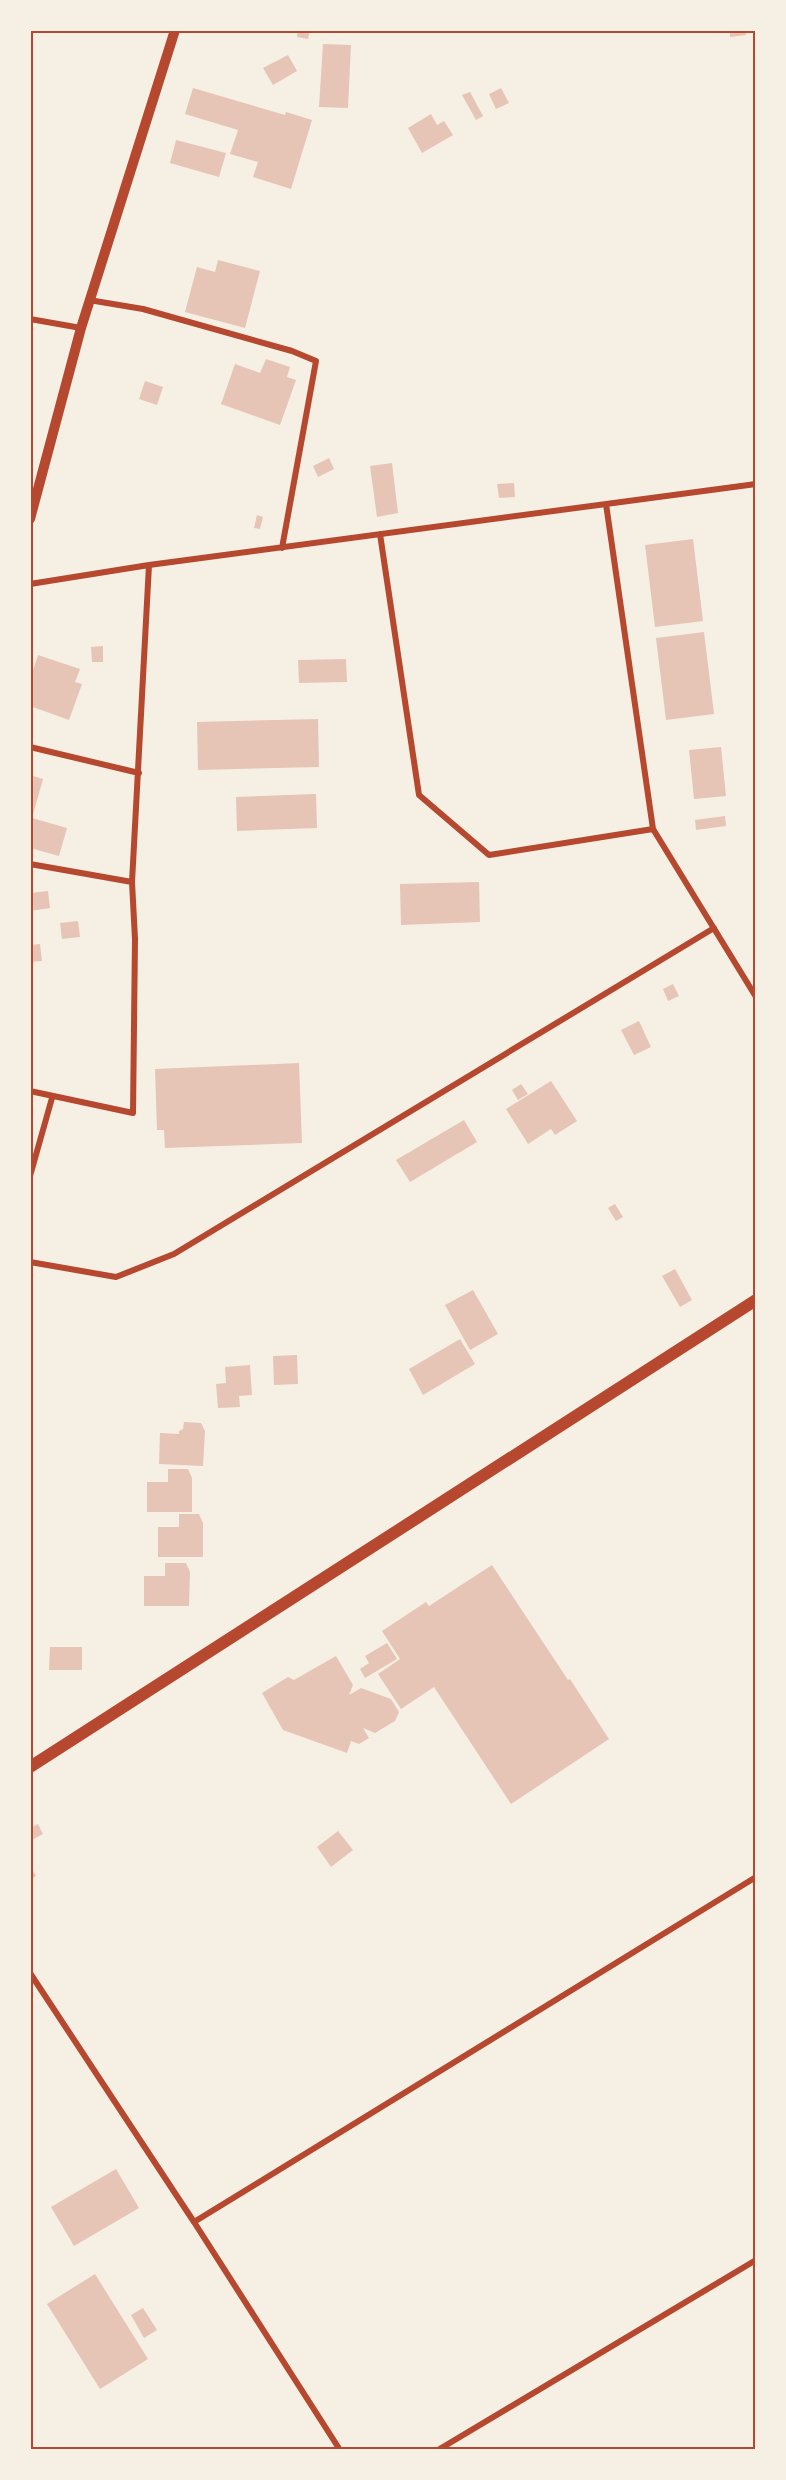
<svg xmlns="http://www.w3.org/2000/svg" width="786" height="2480" font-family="Montserrat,sans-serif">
<rect width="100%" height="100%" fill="#f6efe4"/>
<path fill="#e6c5b7" d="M298,30h12l-2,9 -11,-2z
M730,30h16v5l-16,2z
M323,44l28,1 -3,63 -29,-1z
M288,55l9,16 -24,14 -10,-17z
M193,88l92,27 1,-3 26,8 -21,69 -38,-12 5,-15 -28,-8 8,-24 -53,-16z
M501,88l8,15 -13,6 -7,-15z
M470,92l13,24 -7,4 -14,-25z
M431,114l6,11 7,-4 9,14 -31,18 -14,-25z
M176,140l50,13 -7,24 -49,-14z
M218,260l42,11 -15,57 -60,-16 12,-45 18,5z
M266,359l24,8 -3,10 9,3 -16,45 -59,-21 14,-40 25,9z
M145,381l18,6 -6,18 -18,-6z
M329,458l5,11 -16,8 -5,-11z
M392,463l6,50 -21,4 -7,-51z
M514,483l1,14 -16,1 -2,-14z
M257,515l6,2 -3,12 -6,-1z
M693,539l10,82 -48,6 -10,-82z
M704,632l10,82 -48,6 -10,-82z
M103,646v16h-11l-1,-15z
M38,655l42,14 -5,13 7,2 -13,36 -39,-14v-27z
M346,659l1,23 -48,1 -1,-23z
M318,719l1,48 -121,3 -1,-48z
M721,747l5,49 -32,3 -5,-49z
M30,775l13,4 -11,39 35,10 -8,28 -29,-8z
M316,794l1,34 -80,3 -1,-34z
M725,816l1,10 -30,4 -1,-10z
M479,882l1,40 -79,3 -1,-41z
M48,891l2,17 -20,3v-18z
M78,921l2,16 -18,2 -2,-16z
M40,944l2,17 -12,1v-17z
M673,984l6,12 -11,5 -5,-12z
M639,1021l12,26 -17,8 -13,-25z
M299,1063l3,80 -137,5 -1,-18h-7l-2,-61z
M551,1081l26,40 -22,14 -4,-6 -23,15 -22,-35z
M521,1084l7,10 -10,6 -6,-10z
M464,1120l13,22 -67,40 -14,-22z
M615,1204l8,13 -7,4 -8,-13z
M675,1269l17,31 -12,7 -18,-31z
M473,1290l25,44 -28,16 -25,-45z
M460,1339l15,25 -52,31 -14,-26z
M297,1355l1,29 -24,1 -1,-29z
M250,1365l2,30 -13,1 1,11 -22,1 -2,-24 10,-1 -1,-16z
M184,1422l17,1 4,8 -2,35 -44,-2 1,-31 19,1v-3l4,-2z
M168,1469h20l4,9v34h-45v-30h21z
M179,1514h20l4,9v34h-45v-30h21z
M165,1563h21l4,9 -1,34h-45v-30h21z
M492,1565l76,115 2,-1 39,60 -98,65 -77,-117 -33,22 -23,-35 22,-15 -18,-28 44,-29 3,4z
M387,1643l10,16 -32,19 -5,-9 9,-6 -4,-7z
M50,1647h32v23h-33z
M336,1656l17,29 -4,10 12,-7 30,11 8,13 -4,9 -20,12 -12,-5 6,10 -10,6 -8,-3 -4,12 -64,-23 -21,-37 26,-16 6,3z
M38,1824l5,10 -13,7v-13z
M338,1831l15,19 -22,17 -14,-20z
M30,1866l6,10 -6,4z
M116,2169l23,39 -65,38 -23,-39z
M95,2274l53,85 -48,30 -53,-85z
M143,2308l14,22 -13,8 -13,-23z"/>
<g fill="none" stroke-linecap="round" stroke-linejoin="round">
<path stroke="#b5482f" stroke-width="6" d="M89,300l54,9 149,42 24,10 -34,187
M30,319l51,9
M606,504l47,325 103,168
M380,534l39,261 70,60 164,-26
M30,584l119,-19 607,-81
M30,747l109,26
M30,864l102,18
M30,1091l103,22 2,-174 -3,-57 17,-317
M30,1176l22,-78
M30,1262l86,15 58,-23 540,-326
M30,1973l164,249 562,-345
M194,2222l146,228
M438,2450l318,-190"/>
<path stroke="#b5482f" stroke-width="10" d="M30,519l51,-191 94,-298"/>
<path stroke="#b5482f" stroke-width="12" d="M30,1767l726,-467"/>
</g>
<rect width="786" height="2480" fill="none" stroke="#f6efe4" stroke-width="63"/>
<rect x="32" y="32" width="722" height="2416" fill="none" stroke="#b5482f" stroke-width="2"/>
</svg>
